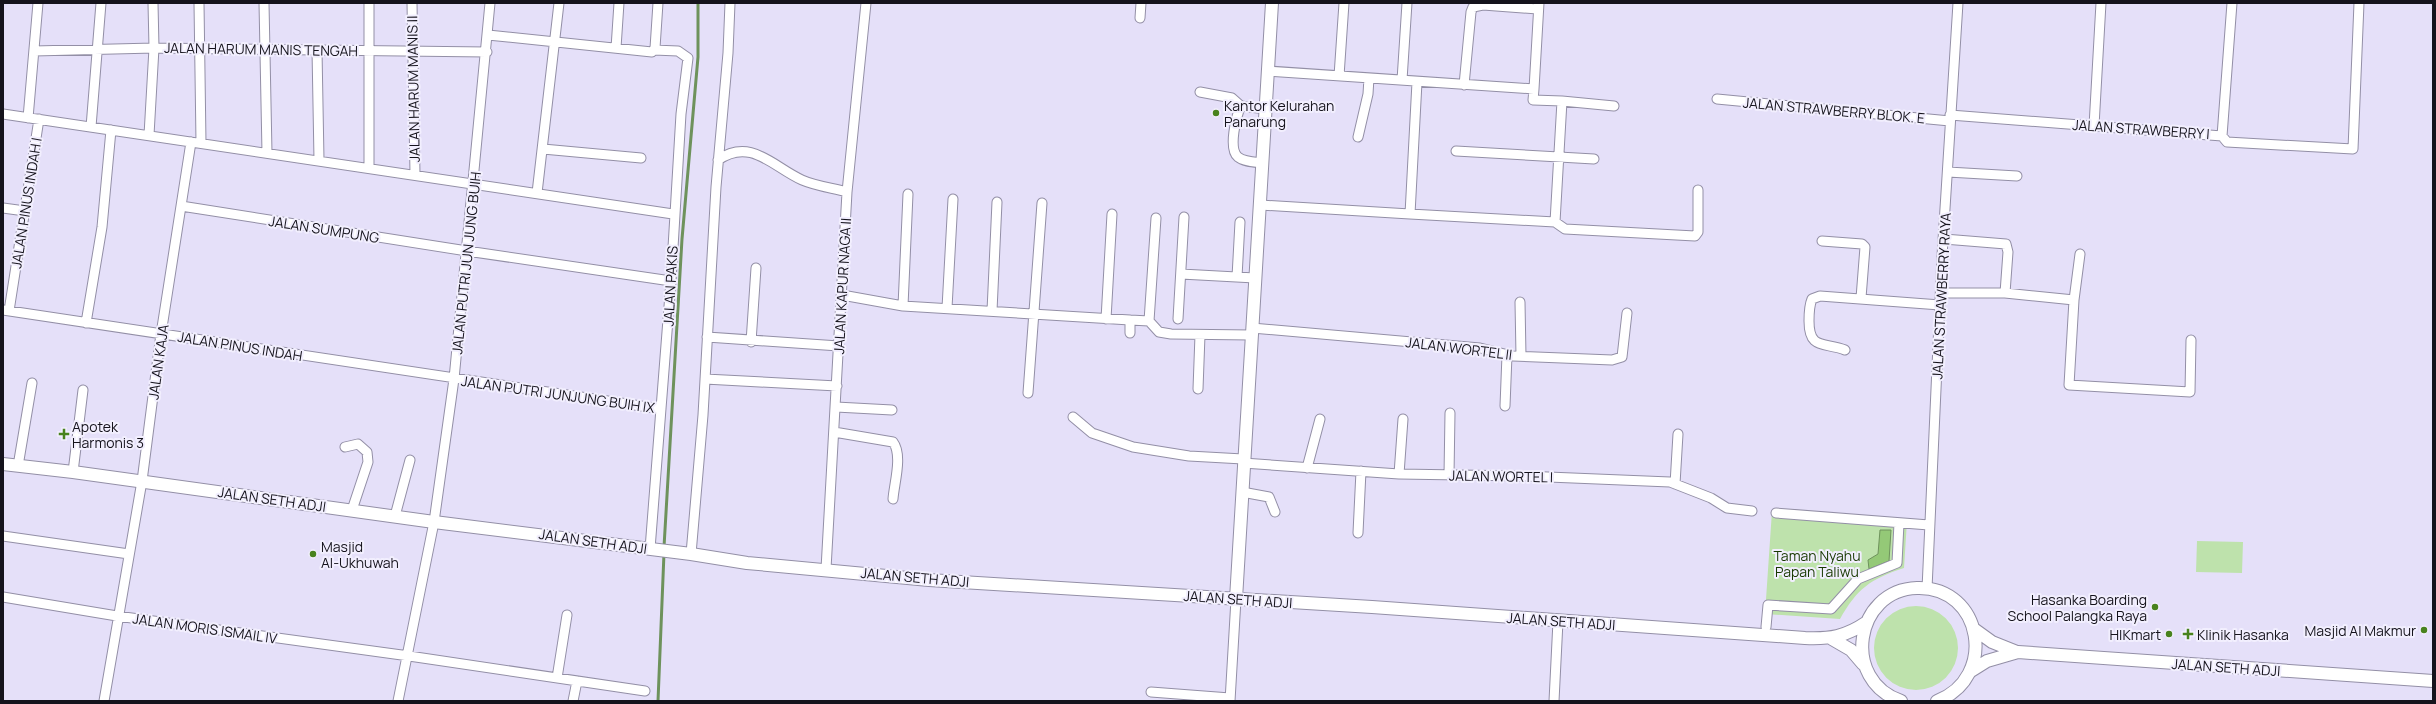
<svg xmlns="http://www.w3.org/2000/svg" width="2436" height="704" font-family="Manrope,sans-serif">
<rect width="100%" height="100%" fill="#e5e0f9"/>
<path fill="#bee2ac" d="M1772,511l135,10 -3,47c-34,11 -47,21 -64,51l-75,-5z
M2197,541l46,1 -1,31 -46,-1z
M1874 648a42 42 0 1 1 84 0a42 42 0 1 1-84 0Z"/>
<path fill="#94c977" stroke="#6e925c" d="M1880,530h11l-2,31 -20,8 -1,-9 10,-6z"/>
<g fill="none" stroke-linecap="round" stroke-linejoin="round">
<path stroke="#6e925c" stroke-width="3" d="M664,547l18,-308 16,-182v-54
M658,701l6,-148"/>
<g stroke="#938fa6" stroke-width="11">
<path id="street" d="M199,3l2,140
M264,3l3,150
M369,3v165
M412,3l3,171
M1482,3l1,2 55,4
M1140,18l1,-15
M488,35l164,17 3,-4 3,-45
M616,48l3,-45
M317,50l2,110
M34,51l120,-3 333,4
M1268,71l266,18 -1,11 29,1 -7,121 -145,-8 7,-132
M1339,76l5,-73
M1402,80l5,-77
M1464,85l7,-73 2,-5 10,-2
M1534,89l5,-86
M1200,92l32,6 9,8 25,3
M1717,99l233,22
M1562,101l52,5
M1241,106c-5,10 -13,43 -3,51 6,5 17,5 25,6
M3,114l670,100
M1950,115l272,21 10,-133
M28,118l10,-115
M2094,126l7,-123
M91,127l10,-124
M149,135l5,-87 -1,-45
M2222,136l5,6 126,7 6,-146
M1358,137l10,-43 1,-16
M543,149l98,9
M1456,151l138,8
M718,160c33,-23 55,7 84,20 14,6 30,8 45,12
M1948,172l69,4
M537,193l22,-190
M1260,205l150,9
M181,206l286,45 204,30
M3,208l22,3
M1555,222l10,7 130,7 3,-4v-42
M1944,239l62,5 2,8 -3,41
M1822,241l40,3 3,3 -4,51
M2080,254l-6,46 -5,85 121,7 1,-52
M1181,274l74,4
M1237,277l3,-55
M1941,293h64l69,7
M842,295l61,11 227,14v13
M1520,302l1,54
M903,306l5,-112
M947,308l6,-109
M3,310l658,99
M9,311l30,-192
M992,311l5,-109
M1106,319l6,-105
M1178,319l6,-102
M1130,320l19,1 10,11 12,2 80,1
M1149,321l7,-103
M86,323l16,-96 9,-97
M1252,328l228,20 33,8 99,4 10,-3 5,-44
M707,337l132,9
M751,342l5,-74
M1845,350c-21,-8 -36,0 -36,-29 0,-8 0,-15 3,-22l8,-3 120,9
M705,379l132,7
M1198,389l2,-54
M1028,393l14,-190
M1505,406l2,-51
M836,407l56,3
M1073,417l19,16 41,14 56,9 54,3
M834,432l59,10c10,13 1,42 0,57
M345,447l13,-3 9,8 1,10 -16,48
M1243,463l156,11 123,2 148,6 41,16 16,10 25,3
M18,466l14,-83
M1307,468l13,-49
M73,472l10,-82
M1399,474l4,-55
M1449,475l1,-62
M1675,484l3,-50
M1242,492l27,5 6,15
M1776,513l153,12
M395,516l15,-56
M1358,533l3,-62
M3,536l126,18
M650,549l21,-268 10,-167 7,-56 -10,-7 -24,-1
M691,554l12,-139 13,-228 12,-134 2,-50
M826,569l21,-377 19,-189
M1927,589l15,-333 16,-253
M3,597l114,19 292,40 236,35
M1766,627l2,-22 63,4 27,-30 39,-16 2,-40
M557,678l10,-63
M1151,692l79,6
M104,701l38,-220 19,-147 30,-192
M398,701l36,-179 20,-143 36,-376
M573,701l4,-20
M1230,701l6,-102
M1554,701l4,-80"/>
</g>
<g stroke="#938fa6" stroke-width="14">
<path id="secondary" d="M3,464l70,8 361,50 257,32 56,9 182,17 443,27 433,31c25,1 40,-1 62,-16
M1236,599l36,-596
M1974,629l18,13 25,10
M1832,639l19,11 12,14
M1971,671l16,-10 31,-9 415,29
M1901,701c-60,-20 -47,-111 16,-113 66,-2 81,90 20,113"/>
</g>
<use href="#street" stroke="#fff" stroke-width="9"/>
<use href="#secondary" stroke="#fff" stroke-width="12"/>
</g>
<g fill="#48821d" stroke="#f2effe" stroke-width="1.5">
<circle cx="1216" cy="113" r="4"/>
<path d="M62 428h4v4h4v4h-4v4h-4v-4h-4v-4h4z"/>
<circle cx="313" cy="554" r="4"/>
<circle cx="2155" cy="607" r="4"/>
<circle cx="2424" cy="630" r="4"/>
<circle cx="2169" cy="634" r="4"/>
<path d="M2186 628h4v4h4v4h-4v4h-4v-4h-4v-4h4z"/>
</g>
<g text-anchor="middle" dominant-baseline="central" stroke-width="4" stroke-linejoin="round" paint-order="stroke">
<g font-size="14" fill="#15131c" stroke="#f2effe">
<text transform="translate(261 49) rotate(1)">JALAN HARUM MANIS TENGAH</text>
<text transform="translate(413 89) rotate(-91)">JALAN HARUM MANIS II</text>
<text transform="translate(1834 110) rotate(5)">JALAN STRAWBERRY BLOK. E</text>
<text transform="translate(2141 129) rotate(4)">JALAN STRAWBERRY I</text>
<text transform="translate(26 203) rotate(-81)">JALAN PINUS INDAH I</text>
<text transform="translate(324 229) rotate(9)">JALAN SUMPUNG</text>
<text transform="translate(466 263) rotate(-84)">JALAN PUTRI JUN JUNG BUIH</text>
<text transform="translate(670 286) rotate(-87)">JALAN PAKIS</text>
<text transform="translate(842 286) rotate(-87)">JALAN KAPUR NAGA II</text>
<text transform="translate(1941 296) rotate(-87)">JALAN STRAWBERRY RAYA</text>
<text transform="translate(240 346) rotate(9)">JALAN PINUS INDAH</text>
<text transform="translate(1459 348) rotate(7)">JALAN WORTEL II</text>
<text transform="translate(158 362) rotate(-82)">JALAN KAJA</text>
<text transform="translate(558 394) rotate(8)">JALAN PUTRI JUNJUNG BUIH IX</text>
<text transform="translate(1501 476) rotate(1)">JALAN WORTEL I</text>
<text transform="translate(272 499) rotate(8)">JALAN SETH ADJI</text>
<text transform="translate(593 541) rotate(8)">JALAN SETH ADJI</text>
<text transform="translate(915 577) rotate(5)">JALAN SETH ADJI</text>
<text transform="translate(1238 599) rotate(4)">JALAN SETH ADJI</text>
<text transform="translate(1561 621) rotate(4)">JALAN SETH ADJI</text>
<text transform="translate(205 628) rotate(8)">JALAN MORIS ISMAIL IV</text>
<text transform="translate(2226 667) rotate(4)">JALAN SETH ADJI</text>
</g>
<g font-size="14" fill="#15131c" stroke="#f2effe" text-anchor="start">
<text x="1224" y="105">Kantor Kelurahan<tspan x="1224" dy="16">Panarung</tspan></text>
<text x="72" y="426">Apotek<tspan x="72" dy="16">Harmonis 3</tspan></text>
<text x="321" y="546">Masjid<tspan x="321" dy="16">Al-Ukhuwah</tspan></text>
<text x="2147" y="599" text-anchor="end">Hasanka Boarding<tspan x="2147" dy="16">School Palangka Raya</tspan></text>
<text x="2416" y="630" text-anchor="end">Masjid Al Makmur</text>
<text x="2161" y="634" text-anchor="end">HIKmart</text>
<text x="2197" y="634">Klinik Hasanka</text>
</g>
<g font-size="14" fill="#183900" stroke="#f2effe">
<text x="1817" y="555">Taman Nyahu<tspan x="1817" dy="16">Papan Taliwu</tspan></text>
</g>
</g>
<rect width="2436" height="704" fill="none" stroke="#15131c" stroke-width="8"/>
</svg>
